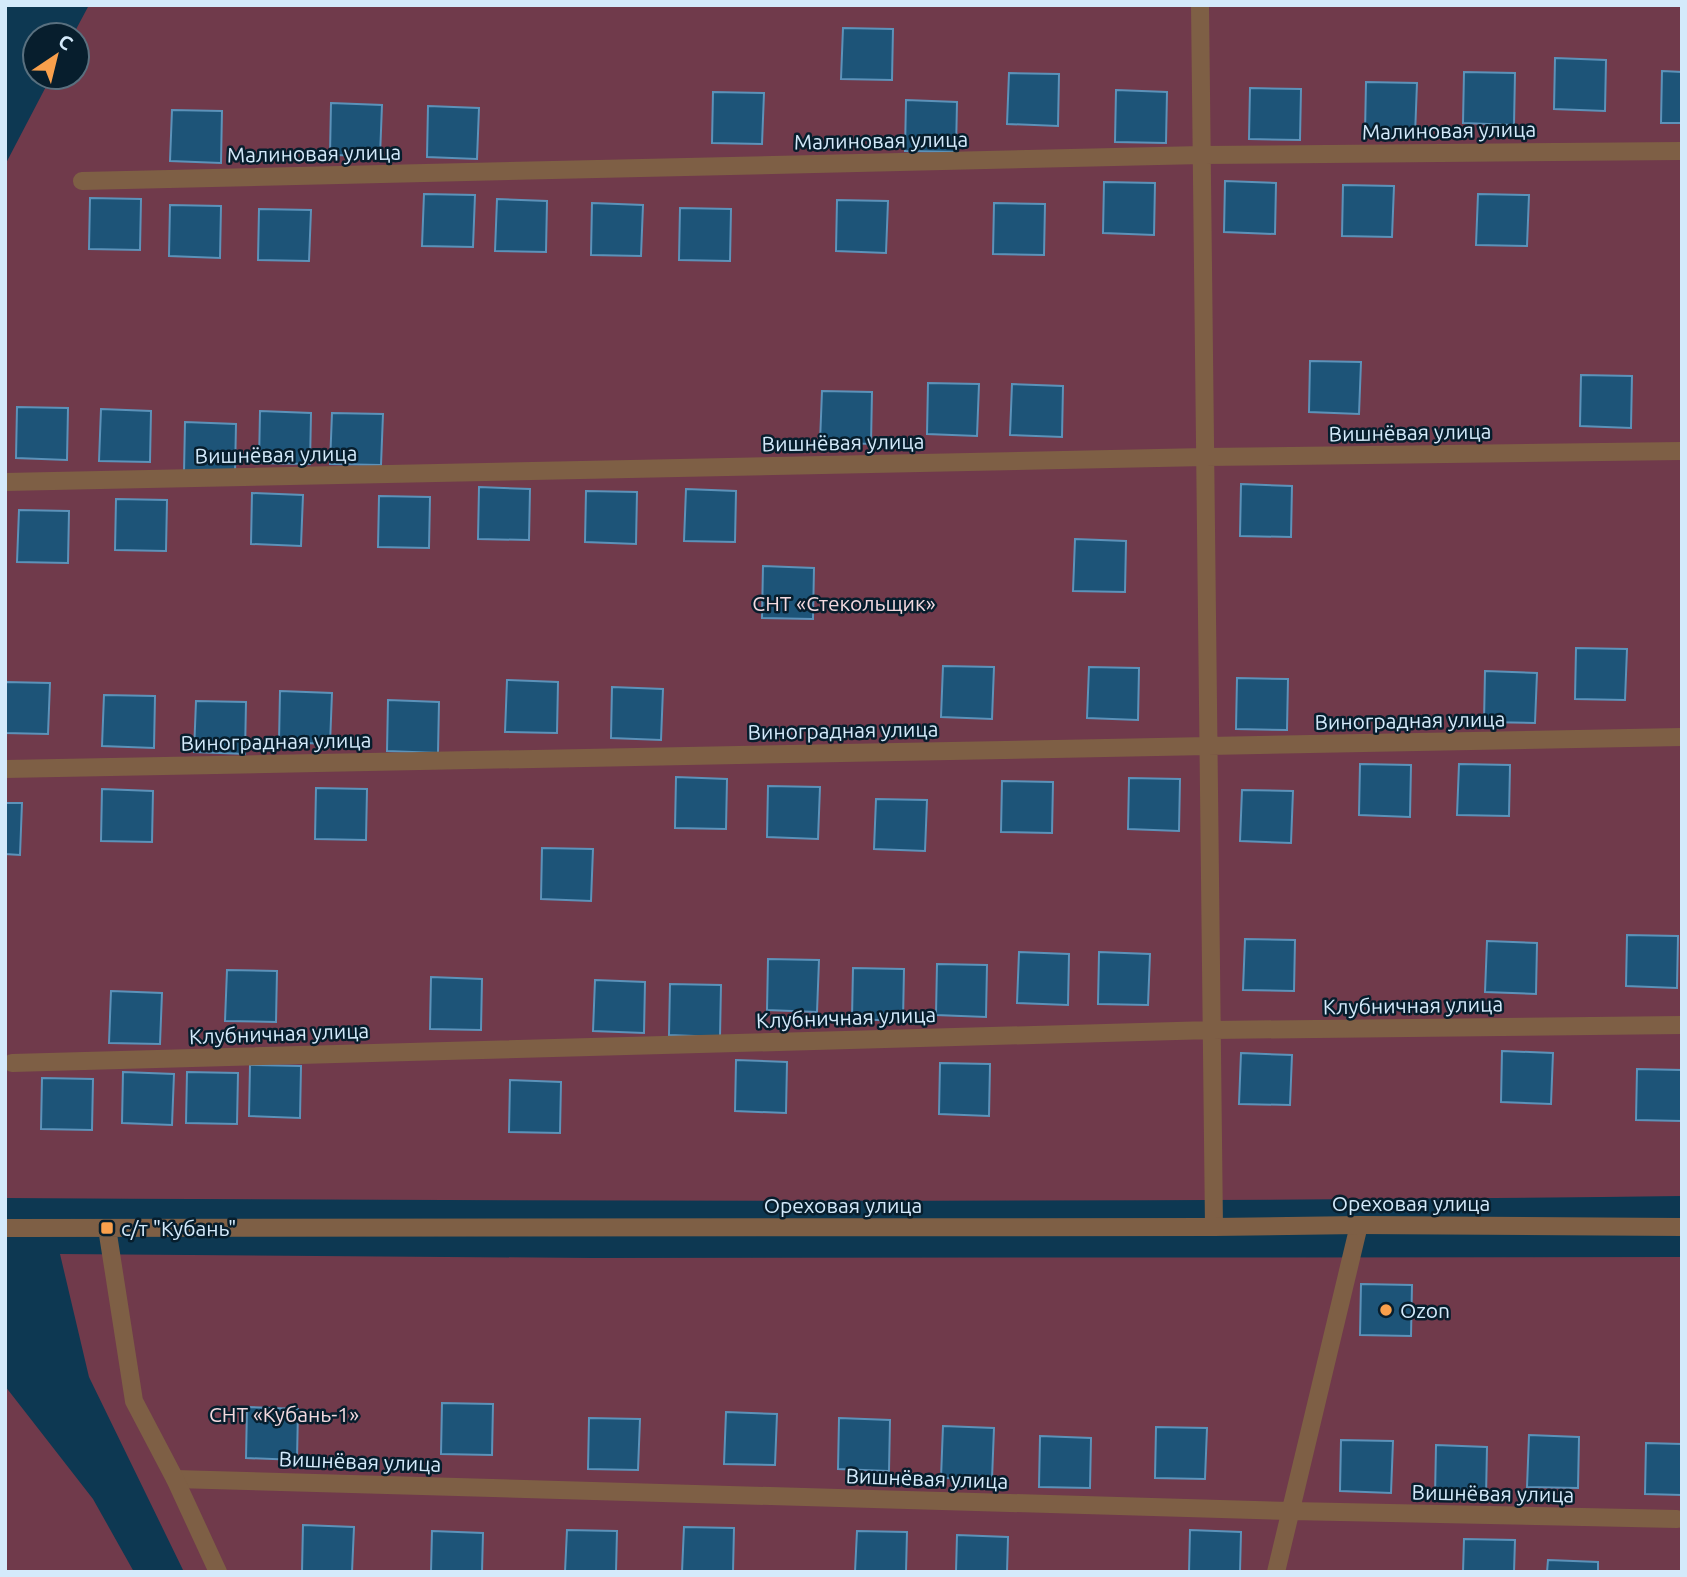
<svg xmlns="http://www.w3.org/2000/svg" width="1687" height="1577" font-family="Ubuntu,sans-serif">
<rect width="100%" height="100%" fill="#0d3852"/>
<path fill="#703a4b" d="M89,5h1593v1191c-559,7 -1118,5 -1677,2v-1033l46,-88h26v-42h-4z
M60,1254l532,4 1090,-1v315h-1498l-95,-195z
M5,1386l88,113 41,73h-129z"/>
<path fill="#1d5478" stroke="#5c92b9" stroke-width="2" d="M843,28l50,1 -1,51 -51,-1z
M1555,58l51,2 -1,51 -51,-2z
M1662,71l20,1v51h-21z
M1464,72l51,1 -1,52 -51,-2z
M1009,73l50,1 -1,52 -51,-2z
M1366,82l51,1 -2,52 -50,-2z
M1250,88l51,1 -1,51 -51,-1z
M1116,90l51,2 -1,51 -51,-1z
M713,92l51,1 -2,51 -50,-1z
M906,100l51,2 -1,50 -51,-1z
M331,103l51,2 -2,51 -50,-1z
M428,106l51,2 -2,51 -50,-2z
M172,110l50,1 -1,52 -51,-2z
M1225,181l51,2 -1,51 -51,-2z
M1104,182l51,1 -1,52 -51,-2z
M1343,185l51,1 -2,51 -50,-1z
M424,194l51,1 -2,52 -51,-1z
M1478,194l51,1 -2,51 -51,-1z
M90,198l51,1 -1,51 -51,-1z
M497,199l50,2 -1,51 -51,-1z
M837,200l51,1 -2,52 -50,-2z
M592,203l51,2 -2,51 -50,-1z
M994,203l51,1 -1,51 -51,-1z
M170,205l51,1 -1,52 -51,-2z
M680,208l51,1 -1,52 -51,-1z
M259,209l52,1 -2,51 -51,-1z
M1310,361l51,1 -2,52 -50,-2z
M1581,375l51,1 -1,52 -51,-2z
M928,383l51,1 -2,52 -50,-2z
M1012,384l51,2 -1,51 -52,-2z
M822,391l50,1 -1,52 -51,-2z
M17,407l51,1 -1,52 -51,-2z
M101,409l50,2 -1,51 -51,-1z
M260,411l51,2 -1,51 -51,-1z
M332,413l51,1 -2,51 -51,-1z
M185,422l51,2 -1,50 -51,-1z
M1241,484l51,2 -1,51 -51,-1z
M479,487l51,2 -1,51 -51,-1z
M686,489l50,2 -1,51 -51,-1z
M586,491l51,1 -1,52 -51,-2z
M252,493l51,2 -2,51 -50,-2z
M379,496l51,1 -1,51 -51,-1z
M116,499l51,1 -1,51 -51,-1z
M19,510l50,1 -1,52 -51,-1z
M1075,539l51,2 -1,51 -52,-1z
M763,566l51,2 -1,51 -51,-1z
M1576,648l51,1 -2,51 -50,-1z
M943,666l51,1 -2,52 -51,-2z
M1089,667l50,1 -1,52 -51,-2z
M1485,671l52,2 -2,50 -51,-1z
M1237,678l51,1 -1,51 -51,-1z
M507,680l51,2 -1,51 -52,-1z
M5,682l45,1 -2,51 -43,-1z
M612,687l51,2 -2,51 -50,-2z
M280,691l52,2 -2,51 -51,-2z
M104,695l51,1 -1,52 -52,-2z
M388,700l51,2 -1,51 -51,-2z
M196,701l50,1 -1,52 -51,-2z
M1360,764l51,1 -1,52 -51,-2z
M1459,764l51,1 -1,51 -52,-1z
M676,777l51,2 -1,50 -51,-1z
M1129,778l51,1 -1,52 -51,-2z
M1002,781l51,1 -1,51 -51,-1z
M768,786l52,1 -2,52 -51,-2z
M316,788l51,1 -1,51 -51,-1z
M102,789l51,2 -1,51 -51,-1z
M1242,790l51,1 -2,52 -51,-2z
M876,799l51,1 -2,51 -51,-2z
M5,803h17l-2,52 -15,-1z
M542,848l51,1 -2,52 -50,-2z
M1627,935l51,1 -1,52 -51,-2z
M1245,939l50,1 -1,51 -51,-1z
M1487,941l50,2 -1,51 -51,-2z
M1019,952l50,2 -1,51 -51,-2z
M1099,952l51,2 -2,51 -50,-1z
M768,959l51,1 -2,52 -50,-2z
M937,964l50,1 -1,52 -50,-2z
M853,968l51,1 -1,52 -51,-2z
M227,970l50,1 -1,51 -51,-1z
M431,977l51,2 -1,51 -51,-1z
M595,980l50,2 -1,51 -51,-2z
M670,984l51,1 -1,52 -51,-2z
M111,991l51,2 -2,51 -51,-1z
M1502,1051l51,2 -2,51 -50,-2z
M1241,1053l51,2 -2,50 -51,-1z
M736,1060l51,2 -1,51 -51,-2z
M940,1063l50,1 -1,52 -50,-2z
M250,1065l51,1 -1,52 -51,-2z
M1637,1069l45,1v51l-46,-1z
M123,1072l51,2 -2,51 -50,-2z
M187,1072l51,1 -1,51 -51,-1z
M42,1078l51,1 -1,51 -51,-1z
M510,1080l51,2 -1,51 -51,-1z
M1361,1284l51,1 -1,51 -51,-1z
M442,1403l51,1 -1,51 -51,-1z
M247,1407l51,2 -1,51 -51,-2z
M726,1412l51,2 -2,51 -51,-1z
M589,1418l51,1 -2,51 -50,-1z
M839,1418l51,2 -1,51 -51,-2z
M943,1426l51,2 -2,51 -51,-1z
M1156,1427l51,1 -2,51 -50,-1z
M1529,1435l50,2 -1,51 -51,-1z
M1040,1436l51,2 -1,50 -51,-1z
M1341,1440l52,1 -2,52 -51,-2z
M1646,1443l36,1v51l-37,-1z
M1436,1445l51,2 -1,51 -51,-2z
M303,1525l51,2 -2,45h-50z
M684,1527l50,1 -1,44h-51z
M567,1530l50,1 -1,41h-51z
M1190,1530l51,2 -1,40h-51z
M432,1531l51,2 -1,39h-51z
M857,1531l50,1 -1,40h-51z
M957,1535l51,2 -1,35h-51z
M1464,1539l51,1 -1,32h-51z
M1548,1560l50,2v10h-51z"/>
<g fill="none" stroke-linecap="round" stroke-linejoin="round">
<path stroke="#7e5f45" stroke-width="18" d="M1200,5l14,1222
M82,181l1120,-26 480,-4
M5,482l1200,-25 477,-6
M5,769l1677,-32
M12,1063l1200,-33 470,-5
M175,1479l1116,32 386,8
M1276,1572l83,-347"/>
<path stroke="#7e5f45" stroke-width="18" d="M5,1228l1209,-1 145,-2 323,2
M107,1228l27,173 41,78 43,93"/>
</g>
<g fill="#f9a04c" stroke="#071e2d" stroke-width="2.5">
<rect x="100" y="1221" width="14" height="14" rx="3.5"/>
<circle cx="1386" cy="1310" r="7"/>
</g>
<g text-anchor="middle" dominant-baseline="central" stroke-width="5" stroke-linejoin="round" paint-order="stroke">
<g font-size="21" fill="#d4eafb" stroke="#071e2d">
<text transform="translate(1449 130) rotate(-1)">Малиновая улица</text>
<text transform="translate(881 140) rotate(-1)">Малиновая улица</text>
<text transform="translate(314 153) rotate(-1)">Малиновая улица</text>
<text transform="translate(1410 432) rotate(-1)">Вишнёвая улица</text>
<text transform="translate(843 442) rotate(-1)">Вишнёвая улица</text>
<text transform="translate(276 454) rotate(-1)">Вишнёвая улица</text>
<text transform="translate(1410 720) rotate(-1)">Виноградная улица</text>
<text transform="translate(843 730) rotate(-1)">Виноградная улица</text>
<text transform="translate(276 741) rotate(-1)">Виноградная улица</text>
<text transform="translate(1413 1005) rotate(-1)">Клубничная улица</text>
<text transform="translate(846 1017) rotate(-2)">Клубничная улица</text>
<text transform="translate(279 1033) rotate(-2)">Клубничная улица</text>
<text x="1411" y="1203">Ореховая улица</text>
<text x="843" y="1205">Ореховая улица</text>
<text transform="translate(360 1461) rotate(2)">Вишнёвая улица</text>
<text transform="translate(927 1478) rotate(2)">Вишнёвая улица</text>
<text transform="translate(1493 1493) rotate(1)">Вишнёвая улица</text>
</g>
<g font-size="21" fill="#f3d9df" stroke="#071e2d">
<text x="844" y="603">СНТ «Стекольщик»</text>
<text x="284" y="1414">СНТ «Кубань-1»</text>
</g>
<g font-size="21" fill="#d4eafb" stroke="#071e2d" text-anchor="start">
<text x="121" y="1228">с/т "Кубань"</text>
<text x="1400" y="1310">Ozon</text>
</g>
</g>
<rect width="1687" height="1577" fill="none" stroke="#d4eafb" stroke-width="14"/>
<g transform="translate(56 56) rotate(35)"><circle r="33" fill="#071e2d" stroke="#59707f" stroke-width="2"/>
<path d="M0-5L12 26L0 18L-12 26Z" fill="#f9a04c"/>
<text y="-10" font-size="19" font-weight="bold" text-anchor="middle" fill="#d4eafb">С</text>
</g>
</svg>
